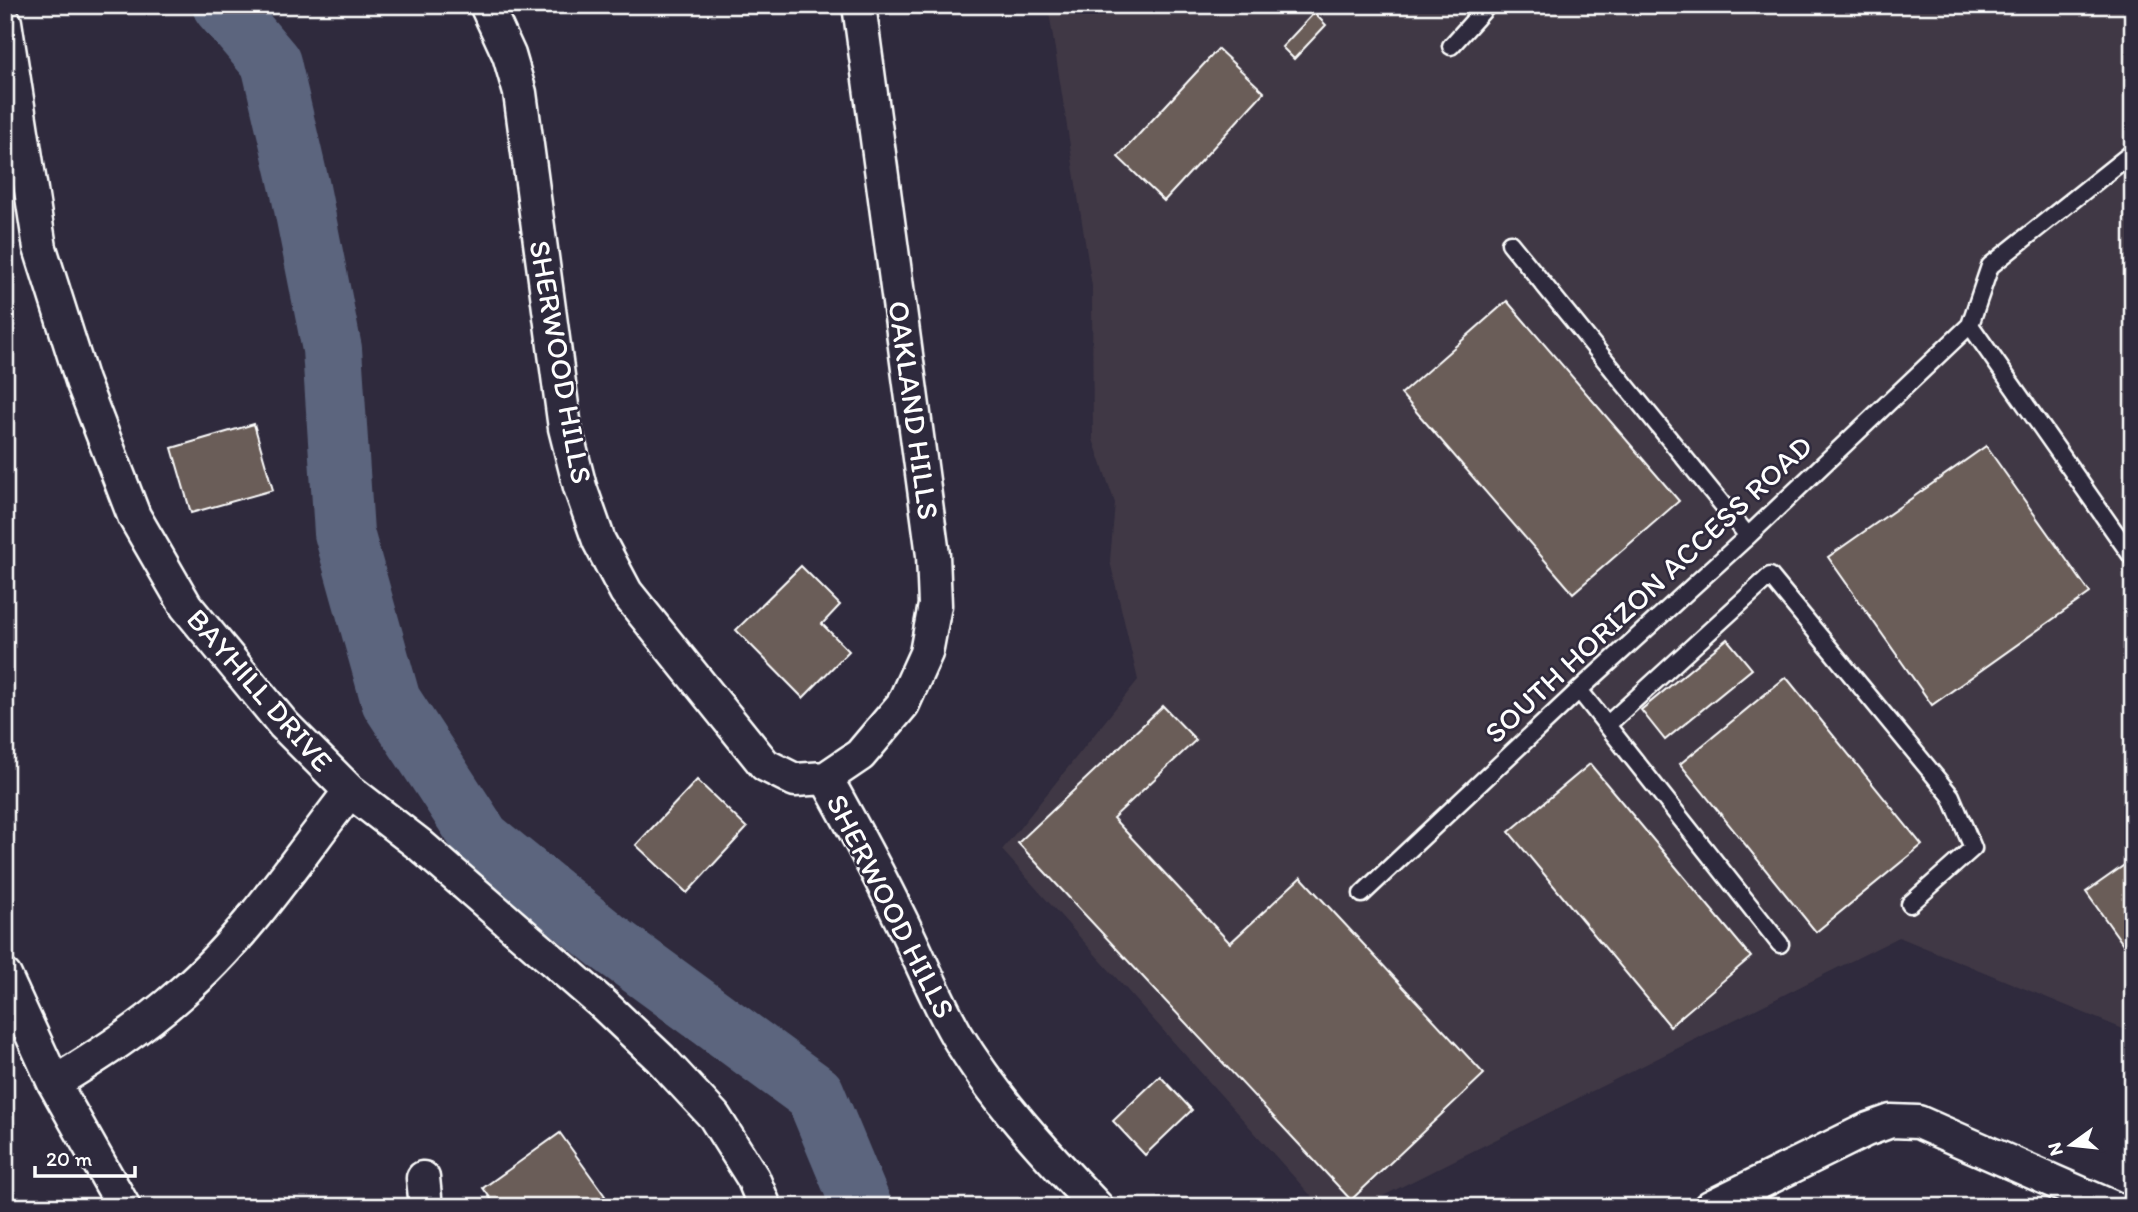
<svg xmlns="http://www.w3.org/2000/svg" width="2138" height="1212" font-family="Itim,sans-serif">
<rect width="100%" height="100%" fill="#2f2a3d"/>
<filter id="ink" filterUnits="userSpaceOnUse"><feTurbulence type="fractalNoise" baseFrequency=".0143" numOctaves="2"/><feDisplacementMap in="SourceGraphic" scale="14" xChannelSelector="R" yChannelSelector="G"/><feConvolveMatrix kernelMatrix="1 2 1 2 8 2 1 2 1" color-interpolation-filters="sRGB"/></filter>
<g filter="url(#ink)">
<path fill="#413945" d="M1048,5h1085v198l-7,4 7,14v812l-234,-96 -538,270h-40l-319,-357 136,-170 -28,-119 5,-58 -22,-64 -1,-153z"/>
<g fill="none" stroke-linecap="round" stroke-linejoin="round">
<path stroke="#5b657e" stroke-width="60" d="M222,5l49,58 29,125 32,161 12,184 47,168 90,138 127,103 207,152 47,113"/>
</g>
<path fill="#6b5d59" stroke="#fff" stroke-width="2" d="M1314,13l12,12 -32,34 -12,-12z
M1218,49l46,43 -100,109 -46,-44z
M1507,301l172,200 -106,92 -172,-199z
M254,424l19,66 -82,23 -19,-65z
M1986,446l104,147 -158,112 -104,-148z
M801,566l39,39 -18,19 27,27 -46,47 -67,-68z
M1727,639l25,30 -87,71 -24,-30z
M1786,677l136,168 -106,87 -136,-168z
M1163,706l33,34 -83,78 117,125 71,-66 183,197 -133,126 -333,-357z
M1590,764l161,193 -81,69 -161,-194z
M697,780l50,48 -60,65 -51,-48z
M2133,859v99l-47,-66z
M1160,1076l32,34 -47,45 -32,-34z
M560,1133l45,63 -15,11h-93l-14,-19z"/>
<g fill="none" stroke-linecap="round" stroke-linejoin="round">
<g stroke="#fff" stroke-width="21">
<path id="lane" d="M1451,46l37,-41
M1510,243l238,293
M1970,325l163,233
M1579,690l201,254
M1607,725l163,-149 181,220 22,52 -63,56
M1362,894l217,-204 169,-154 222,-211 20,-59 143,-114"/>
</g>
<g stroke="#fff" stroke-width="37">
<path id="street" d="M486,5l23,50 11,38 45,335 15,59 19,54 27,51 139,173 30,15 31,-2
M5,22l35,226 42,133 52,135 52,90 98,119 66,66 70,54 184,160 57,54 53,57 39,62 12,29
M826,778l34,-23 43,-51 23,-51 9,-48 -2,-50 -74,-550
M826,778c25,45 50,90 72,136 20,40 36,81 58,120 38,64 89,119 141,173
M5,976l49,107 70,124
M54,1083c44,-27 88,-55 127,-90 65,-56 116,-134 169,-202
M423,1178l3,29
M1710,1207l156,-77 25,-9 27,1 194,85"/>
</g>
<use href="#lane" stroke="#2f2a3d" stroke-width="16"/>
<use href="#street" stroke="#2f2a3d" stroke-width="32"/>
</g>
</g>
<g text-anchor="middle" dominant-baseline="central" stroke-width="5" stroke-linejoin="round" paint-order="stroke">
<g font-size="30" fill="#fff" stroke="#2f2a3d">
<text transform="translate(561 362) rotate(80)">SHERWOOD HILLS</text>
<text transform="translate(914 410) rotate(82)">OAKLAND HILLS</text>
<text transform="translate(1648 589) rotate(-43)">SOUTH HORIZON ACCESS ROAD</text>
<text transform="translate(260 690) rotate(49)">BAYHILL DRIVE</text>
<text transform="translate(891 906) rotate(63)">SHERWOOD HILLS</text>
</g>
</g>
<rect width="2138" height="1212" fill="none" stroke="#2f2a3d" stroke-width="28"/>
<rect x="14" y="14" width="2110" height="1184" fill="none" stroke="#fff" stroke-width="2.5" filter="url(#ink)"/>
<g transform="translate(2071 1145) rotate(255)" stroke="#2f2a3d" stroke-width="5" paint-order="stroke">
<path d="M0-5L12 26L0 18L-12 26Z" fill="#ffffff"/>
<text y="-10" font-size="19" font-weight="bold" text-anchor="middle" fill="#ffffff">N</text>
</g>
<path d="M35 1166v10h100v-10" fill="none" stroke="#ffffff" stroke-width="3.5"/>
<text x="46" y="1166" font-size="21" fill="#ffffff" stroke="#2f2a3d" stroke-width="5" paint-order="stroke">20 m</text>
</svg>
